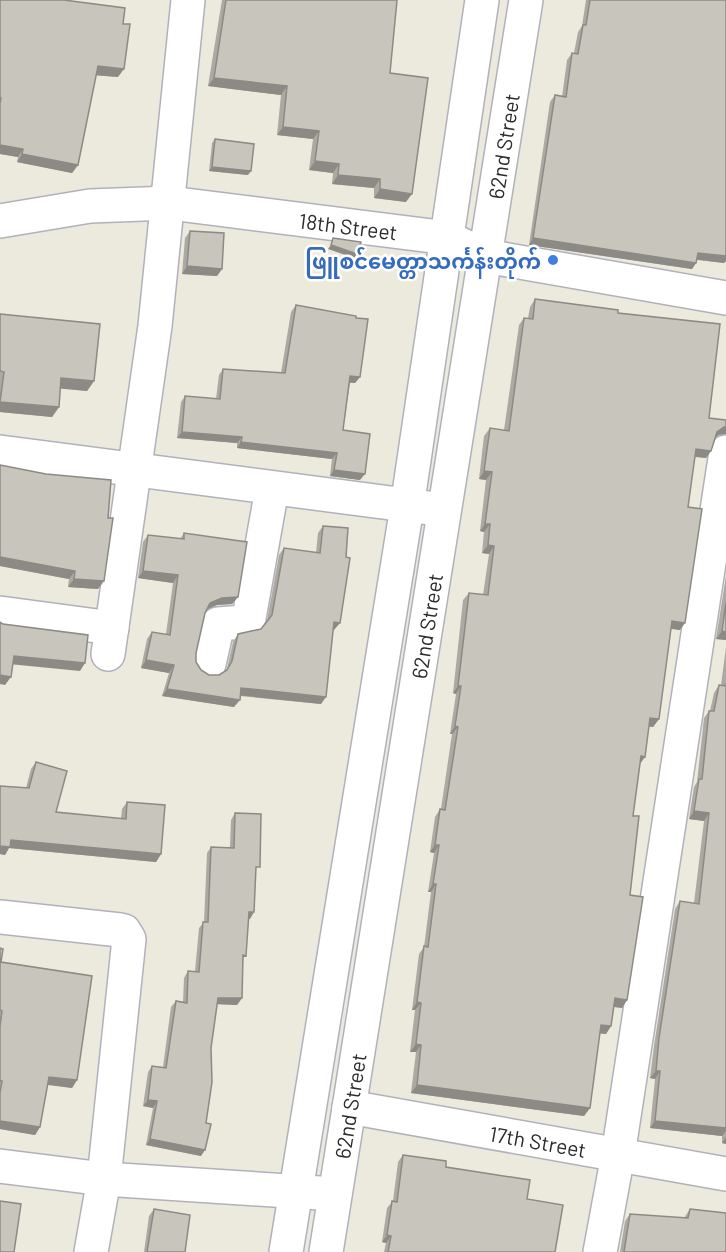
<svg xmlns="http://www.w3.org/2000/svg" width="726" height="1252" font-family="Barlow,'Noto Sans Myanmar',sans-serif">
<rect width="100%" height="100%" fill="#ece9dd"/>
<g fill="none" stroke-linecap="round" stroke-linejoin="round">
<g stroke="#b1b1be" stroke-width="36">
<g id="minor">
<path id="s1" d="M0,221l90,-15 80,-3 278,35 37,18 241,42"/>
<path d="M0,452l444,58"/>
<path d="M0,613l112,15"/>
<path d="M108,654l47,-328 33,-326"/>
<path d="M209,664l9,-40 26,-2 5,-4 23,-129"/>
<path d="M0,917l120,13 4,1 5,8 -25,240 -13,73"/>
<path id="s2" d="M349,1107l377,67"/>
<path d="M0,1166l104,13 231,15"/>
<path d="M600,1252l18,-97 108,-703"/>
</g>
</g>
<g stroke="#b1b1be" stroke-width="36">
<g id="secondary">
<path d="M286,1252l121,-745 75,-507"/>
<path id="s3" d="M326,1252l200,-1252"/>
</g>
</g>
<use href="#minor" stroke="#fff" stroke-width="33"/>
<use href="#secondary" stroke="#fff" stroke-width="33"/>
</g>
<path fill="#aca9a3" d="M0,0l118,77 -22,-2 -18,90 -6,8 -55,-11 1,-5 -18,-3z
M222,0h175l-7,73 16,129 -32,-4v-10l-42,-4 1,-11 -24,-3 4,-31 -36,-4 4,-40 -73,-9z
M586,0h140v261l-2,2 -27,-3 -1,3 -4,6 -163,-24 21,-143 5,-7 7,2 5,-37 5,-7h2l4,-21 4,-6z
M215,139l33,36 -39,-4 3,-28z
M190,231l32,38 -5,7 -35,-2 3,-36z
M535,299l83,14 91,105 10,17 -3,2 -5,14 -5,7 -11,-1 -7,50 -8,123 -9,-1 -12,90 -6,8 -4,-1 -9,38 -7,52 -3,79 -3,105 -5,8 -8,-1 -3,19 -5,8 -6,-1 -10,75 -6,8 -173,-23 5,-41h-6l5,-42h-3l7,-56 5,-7 7,-55h-3l6,-39 -4,-1 5,-35 5,-8h1l11,-75h-2l6,-40 -3,-1 10,-93 6,-7 14,2 6,-41 -7,-1 2,-21 -4,-1 6,-51 -7,-1 5,-43 6,-8 14,2 15,-105 5,-7h4l2,-11z
M296,305l64,72 -5,6h-5l-7,47 17,50 -30,-4 2,-17 -95,-11v-5l-60,-5 4,-36 4,-6 31,3 3,-24 4,-6 58,4 10,-61z
M0,314l94,67 -7,10 -27,-3 -1,19 -7,10 -52,-5z
M0,465l98,124 -30,-2 1,-8 -69,-13z
M323,526l11,104h-1l-12,74 -81,-8 -6,11 -72,-11 7,-23 -28,-5 6,-29 5,-7 14,2 7,-51 -35,-5 5,-36 5,-7 32,4 4,-6 54,64 -6,7 -15,1 -11,5 -1,3 -9,40v9l5,8 8,5h10l7,-4 1,-2 6,-27 5,-8 23,-5 6,-8 12,-66 5,-7 32,5 2,-20z
M726,576v64l-10,-1z
M726,647v497l-4,-1v-7l-72,-8 5,-49 -5,-1 4,-32 21,-137 5,-8 14,2 10,-82 -15,-2 5,-32 3,-5 7,-64 5,-7h1l4,-18 5,-8h2z
M36,762l20,50 65,7 1,-10 5,-7 34,52 -5,8 -147,-14 -4,7 -5,-1v-68l26,2 5,-19z
M235,813l21,60 -13,88 -1,37 -5,7 -20,-1 -6,44 -10,108 -55,-11 7,-37 -10,-2 5,-34 4,-6 11,1 8,-60 5,-6 7,1 1,-24 4,-7h7l4,-43 5,-6 3,-69 4,-6h19l1,-27z
M0,948l1,14 76,118 -5,8 -25,-3 -7,42 -5,8 -35,-6z
M403,1155l43,12 81,32 28,53h-171l2,-9 -4,-1 5,-34 6,-7 5,-39z
M154,1209l31,43h-41l5,-36z
M690,1209l36,43h-106l5,-31 5,-7 54,4z"/>
<path fill="#8c8a84" d="M98,66l26,3 -6,8 -26,-2z
M214,78l73,8 -6,9 -73,-9z
M283,127l36,4 -6,8 -36,-4z
M0,145l23,4 -5,8 -18,-3z
M22,154l56,11 -6,8 -55,-11z
M315,161l24,3 -6,9 -24,-3z
M212,167l39,4 -3,4 -39,-4z
M338,175l42,4 -6,9 -42,-4z
M380,189l32,5 -6,8 -32,-4z
M533,238l163,25 -4,6 -163,-24z
M331,245l26,9 -3,4 -26,-9z
M698,253l28,3v5l-2,2 -31,-4z
M187,266l35,3 -5,7 -35,-2z
M350,376l10,1 -5,6 -9,-1z
M61,378l33,3 -7,10 -33,-3z
M0,402l59,5 -7,10 -52,-5z
M724,427h2v7l-7,1 -7,5 5,-8z
M182,432l60,5 -5,6 -60,-5z
M241,442l96,11 -5,6 -95,-11z
M696,449l15,2 -5,7 -16,-2z
M334,470l31,4 -5,6 -30,-4z
M484,471l8,1 -6,8 -7,-1z
M485,524h5l-6,8 -4,-1z
M488,545l6,1 -5,8 -7,-1z
M0,557l75,14 -6,8 -69,-13z
M143,571l35,4 -5,8 -35,-5z
M74,579l30,2 -6,8 -30,-2z
M238,597l-6,7 -15,1 -12,5 5,-7 12,-5z
M672,621l13,2 -5,7 -13,-2z
M334,622l6,1 -6,7 -5,-1z
M722,631l4,1v8l-10,-1z
M14,656l71,7 -5,8 -71,-7z
M146,660l28,5 -5,8 -28,-5z
M0,675l11,2 -6,8 -5,-1z
M458,686h3l-5,8 -3,-1z
M241,688l85,9 -5,7 -85,-9z
M167,689l73,11 -6,7 -72,-11z
M650,718l9,1 -6,8 -8,-1z
M455,726l3,1 -6,7h-2z
M641,756l4,1 -5,7z
M694,811l15,2 -5,8 -15,-2z
M11,840l150,14 -5,8 -147,-14 -4,7 -5,-1v-8z
M435,845h4l-5,8 -4,-1z
M433,884h3l-5,8h-3z
M249,912h5l-4,7h-5z
M218,998h24l-5,7 -23,-1z
M615,998l12,2 -5,8 -13,-2z
M417,1002l4,1 -6,7h-3z
M601,1025l10,1 -5,8 -10,-1z
M416,1044l5,1 -5,7h-6z
M656,1071h4l-5,8 -5,-1z
M49,1077l28,3 -5,8 -28,-4z
M417,1085l173,23 -6,8 -173,-23z
M148,1100l9,1 -4,7 -10,-2z
M0,1121l40,6 -5,8 -35,-6z
M655,1121l71,7v3l-4,5 -72,-8z
M726,1137v7l-4,-1z
M150,1139l55,11 -4,6 -55,-11z
M387,1235l4,1 -5,7 -4,-1z"/>
<path fill="#c8c5bd" stroke="#8c8a84" stroke-width="1.5" d="M0,0h64l61,8 -2,16h7l-6,45 -26,-3 -20,99 -56,-11 1,-5 -23,-4v-42l1,-5h-1z
M226,0h171l-7,73 38,5 -16,116 -32,-5v-10l-42,-4 1,-11 -24,-3 4,-30 -36,-4 4,-41 -73,-8z
M590,0h136v256l-28,-3 -2,10 -163,-25 22,-143 11,2 6,-44 6,1 5,-29h3z
M215,139l39,5 -3,27 -39,-4z
M190,231l34,2 -2,36 -35,-3z
M333,238l28,4 -4,12 -26,-9z
M535,299l83,11v3l102,11 -11,94 17,2v7h-2l-7,5 -6,19 -15,-2 -8,58 14,2 -17,114 -13,-2 -13,98 -9,-1 -5,39 -4,-1 -8,60h6l-9,79 13,2 -16,103 -12,-2 -4,28 -10,-1 -11,83 -173,-23 4,-40 -5,-1 5,-41 -4,-1 7,-56 4,1 8,-63h-3l6,-39h-4l5,-36 5,1 13,-83 -3,-1 6,-40h-3l11,-93 19,2 6,-49 -6,-1 2,-21h-5l7,-52 -8,-1 6,-43 19,3 15,-113 9,1z
M296,305l60,11v2l12,1 -8,58 -10,-1 -7,54 27,4 -5,40 -31,-4 3,-17 -96,-11 1,-5 -60,-5 3,-36 35,3 3,-30 62,4z
M0,314l100,10 -6,57 -33,-3 -2,29 -59,-5 4,-30 -4,-1z
M0,465l46,9 65,6 -3,38h5l-9,63 -30,-2 1,-8 -75,-14z
M323,526l25,2 -2,29 4,1 -10,65 -6,-1 -8,75 -85,-9 -1,12 -73,-11 7,-24 -28,-5 6,-28 18,3 8,-60 -35,-4 5,-36 36,4v-6l63,9 -9,55 -16,1 -12,5 -5,10 -9,40v9l5,8 8,5h10l8,-5 5,-9 6,-27 23,-5 11,-14 12,-67 36,5z
M726,603v29l-4,-1z
M0,622l3,2 85,11 -3,28 -71,-7 -3,21 -11,-2z
M726,683v445l-71,-7 5,-50h-4l3,-33 21,-137 19,3 10,-91 -15,-2 5,-32h3l7,-68h5l5,-26 7,1z
M36,762l31,9 -11,41 70,7 1,-17 38,3 -4,49 -150,-14 -1,7 -10,-1v-60l29,2z
M235,813l26,1 -1,53h-4l-2,45h-5l-3,44 -3,-1 -1,43h-24l-7,50 1,34 -6,41 5,1 -6,26 -55,-11 7,-38 -9,-1 4,-34 14,2 10,-67 11,2 1,-32 11,1 4,-50h5l3,-75 23,1z
M0,948l3,1 -2,13 91,14 -15,104 -28,-3 -9,50 -40,-6v-28l2,-12h-2v-55l2,-15 -2,-1z
M403,1155l43,6v6l84,13 -3,19 36,6 -8,47h-167l3,-16 -4,-1 5,-34 5,1z
M0,1201l21,3 -7,48h-14z
M154,1209l36,6 -5,37h-38z
M690,1209l36,4v39h-102l6,-38 58,4z"/>
<circle fill="#3f7fe0" stroke="#fff" stroke-width="2" cx="553" cy="260" r="6"/>
<g text-anchor="middle" dominant-baseline="central" stroke-width="5" stroke-linejoin="round" paint-order="stroke">
<g font-size="21" fill="#2b2b2b" stroke="#fff">
<text stroke="none"><textPath href="#s3" startOffset="1120">62nd Street</textPath></text>
<text stroke="none"><textPath href="#s1" startOffset="351">18th Street</textPath></text>
<text stroke="none"><textPath href="#s3" startOffset="634">62nd Street</textPath></text>
<text stroke="none"><textPath href="#s3" startOffset="148">62nd Street</textPath></text>
<text stroke="none"><textPath href="#s2" startOffset="192">17th Street</textPath></text>
</g>
<g font-size="21" font-weight="bold" fill="#366cbe" stroke="#fff" text-anchor="end">
<text x="541" y="260">ဖြူစင်မေတ္တာသင်္ကန်းတိုက်</text>
</g>
</g>
</svg>
